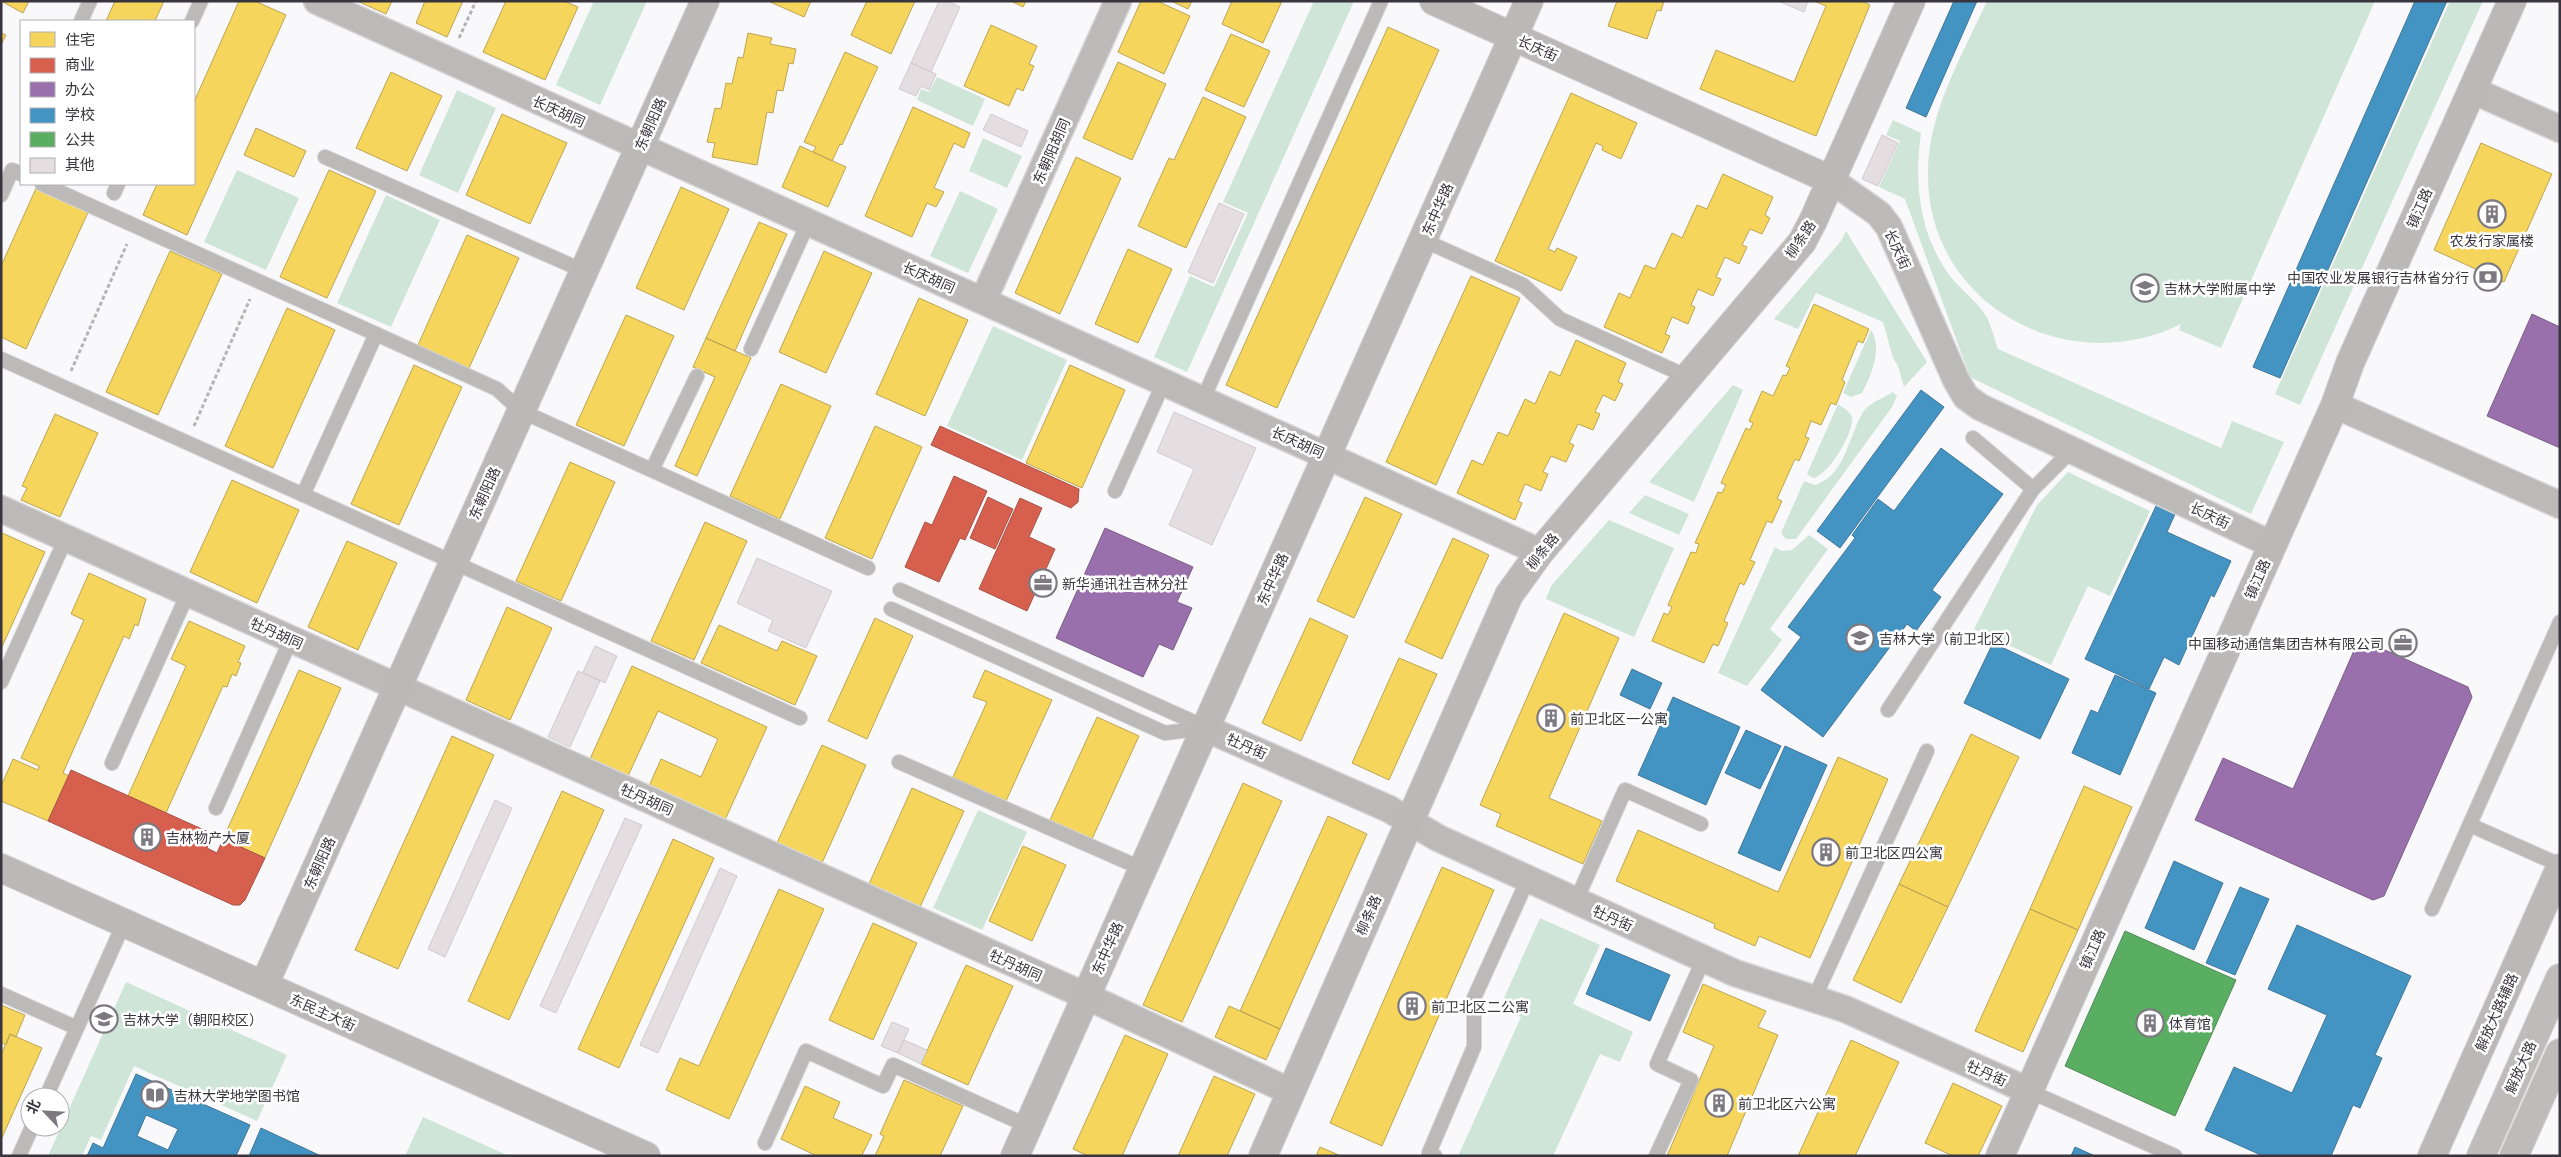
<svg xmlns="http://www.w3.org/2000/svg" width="2561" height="1157" font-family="Inter,'Noto Sans SC',sans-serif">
<rect width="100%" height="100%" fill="#f9f8fb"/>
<path fill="#cfe5d8" d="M594,1h53l-47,104 -44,-20z
M1314,1h40l-167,371 -33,-15 36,-81 24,11 34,-74 -25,-11z
M1987,1h388l-154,347 -42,-18 2,-6c-112,56 -253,-18 -253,-149 -1,-61 34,-119 59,-174z
M2450,1h33l-183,404 -25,-11z
M937,77l48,22 -12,27 -56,-26 4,-11 8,3z
M457,90l39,18 -38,85 -39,-18z
M1893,120l28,13c-7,50 -2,101 29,143 10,13 27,26 34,37 7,10 10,25 14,36l223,99 11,-27 52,21 -33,72 -281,-137 -65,-178 -26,-12 21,-46 -14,-6z
M983,138l39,18 -15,32 -38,-17z
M237,170l62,28 -33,72 -62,-28z
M960,191l38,18 -30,64 -38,-17z
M386,195l54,25 -49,107 -54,-24z
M1846,231l81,131 -23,25 -6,-21 -5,-8 -10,-36 -67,-29 -18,36 -24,-10 67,-78z
M993,326l74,34 -45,100 -75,-34z
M1871,330c12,17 0,47 -9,63l-11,4 -8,-4z
M1733,385l10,5 -49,112 -45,-20z
M1893,392l4,4 -5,11 -96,132h-10l-5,-6 23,-52 11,4c30,-9 34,-50 48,-73 6,-9 22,-15 30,-20z
M1838,404c5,4 13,7 14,14 2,15 -24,58 -39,60l-6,-4z
M2068,472l82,39 -40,85 -22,-10 -37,79 -77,-36 63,-124z
M1645,495l44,19 -10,21 -50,-22z
M1609,520l65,28 -40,89 -88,-38 5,-13z
M1809,535l19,14 -58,80 12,11 -35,46 -29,-13 57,-126 6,4 11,-1z
M978,810l49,22 -45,98 -49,-22z
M1540,918l60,27 -27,59 60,28 -13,30 -20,-8 -47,102h-90l-4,-2 62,-137 -21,-10z
M126,982l161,73 -30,66 -123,-55 -33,74 -10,-4 -9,20h-34z
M423,1117l86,39h-104z"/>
<path fill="#f6d55c" stroke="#bda553" d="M1,1h28l-6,12z
M115,1h49l-9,20h-49z
M239,1h16l31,14 -99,220 -44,-20 14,-31h37v-82z
M357,1h35l-6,13z
M425,1h38l-16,36 -31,-14z
M506,1h58l14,6 -33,73 -62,-28z
M768,1h43l-7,16z
M867,1h48l-24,53 -40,-19z
M1011,1h15l-3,6z
M1141,1h16l33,15 -26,58 -46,-22z
M1171,1h21l-4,8z
M1232,1h50l-19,42 -41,-19z
M1617,1h47l-3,10 -4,-1 -10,29 -39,-13z
M1814,1h48l8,4 -54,131 -116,-47 16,-39 78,32 32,-76z
M991,25l46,21 -8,18 5,2 -11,25 -6,-3 -8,18 -45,-20z
M1388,27l51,23 -162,358 -51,-23z
M1,33l5,2 -5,10z
M748,33l24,5 -2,6 26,5 -3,15 -4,-1 -6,28 -6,-1 -4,23 -6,-1 -10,53 -45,-8 3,-14 -8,-1 8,-34 6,1 5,-26 6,1 6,-27 5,1z
M1231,34l39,17 -26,56 -39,-17z
M845,52l33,15 -36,78 -2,-1 -8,17 -19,-9 3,-5 -12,-5z
M1118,62l48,22 -34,76 -49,-22z
M391,72l51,24 -35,75 -51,-23z
M1571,93l66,30 -16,36 -19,-9 1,-4 -7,-3 -48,106 7,3 2,-4 20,9 -16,34 -66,-30z
M1203,97l43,20 -60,131 -48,-22 31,-68 5,2z
M913,107l57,26 -6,15 -10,-5 -20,45 10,4 -8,15 -9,-4 -15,34 -47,-21z
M502,114l65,29 -37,81 -64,-29z
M256,128l50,23 -12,26 -50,-22z
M2481,143l71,31 -48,108 -70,-32z
M800,146l46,21 -18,40 -46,-20z
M1076,157l45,21 -61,136 -45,-21z
M329,170l47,21 -49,107 -47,-21z
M1723,174l50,23 -8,18 5,3 -8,16 -12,-5 -8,16 5,2 -8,17 -14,-7 -9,20 5,2 -8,17 -15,-7 -7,16 4,2 -7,17 -16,-7 -7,17 5,2 -8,17 -58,-26 15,-34 11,5 15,-33 10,4 17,-36 10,5 15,-33 10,4z
M38,184l52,24 -64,141 -25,-12v-71z
M681,187l48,22 -45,101 -48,-22z
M759,222l28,12 -52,117 -29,-13z
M467,235l52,23 -50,110 -51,-23z
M1128,249l44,20 -34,74 -43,-19z
M170,251l52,23 -64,141 -52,-23z
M824,251l48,22 -46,100 -47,-21z
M1471,276l49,22 -84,187 -50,-23z
M919,298l49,22 -43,96 -49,-22z
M1814,304l55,25 -6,14 -5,-2 -16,39 3,2 -9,23 -5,-2 -10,22 -10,-4 -6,16 4,1 -10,23 -4,-2 -18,40 5,2 -10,22 -5,-2 -17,39 5,2 -11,23 -4,-2 -16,38 4,2 -10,23 -5,-2 -9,19 -52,-22 12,-28 4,2 4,-8 -4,-2 23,-53 5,1 3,-9 -4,-1 23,-51 4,1 4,-8 -5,-2 25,-55 4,2 3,-7 -4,-2 13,-30 11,5 10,-21 3,1 4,-8 -4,-2z
M287,308l48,22 -62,138 -48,-22z
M626,315l48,21 -50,110 -48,-21z
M706,338l45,20 -54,118 -22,-10 40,-89 -22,-10z
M1576,340l50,23 -8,19 5,2 -8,17 -12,-6 -8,17 5,2 -7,16 -15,-6 -9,19 5,2 -8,17 -15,-6 -8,16 5,2 -7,17 -16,-7 -7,17 4,2 -7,17 -58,-27 15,-33 11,5 15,-33 10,4 17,-37 10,5 15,-33 10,5z
M414,365l48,22 -63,138 -48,-21z
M1070,365l55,25 -43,98 -56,-25z
M781,384l50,22 -51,113 -50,-23z
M55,414l43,19 -38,84 -39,-17 6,-12 -5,-2z
M875,426l47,21 -50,112 -47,-21z
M570,462l45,20 -54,119 -45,-20z
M232,480l67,30 -42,93 -67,-31z
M1365,497l37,17 -48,104 -37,-17z
M705,522l42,19 -53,119 -43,-19z
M2,533l43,19 -44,97v-114z
M1453,538l36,17 -47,104 -37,-17z
M347,541l50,22 -39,87 -50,-23z
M89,573l57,26 -8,27 -3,-2 -6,15 -5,-3 -61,137 6,3 -21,45 -47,-20v-15l12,-27 25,11 1,-4 -18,-8 63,-138 -13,-6z
M507,607l45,21 -42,92 -44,-20z
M1564,613l55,25 -70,160 53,23 -19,43 -87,-38 5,-12 -21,-9z
M875,618l38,18 -46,103 -39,-18z
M1310,618l38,18 -47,105 -39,-18z
M189,621l56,25 -7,16 3,1 -5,13 -4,-2 -5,13 -4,-1 -57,127 -38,-17 58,-130 -15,-7z
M719,625l58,26 5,-10 35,15 -22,49 -94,-42z
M1399,658l38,16 -48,106 -37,-17z
M632,666l135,61 -42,93 -76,-34 12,-27 40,18 17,-38 -34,-16 -26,-12 -30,65 -38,-17z
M299,670l42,18 -76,170 -42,-19z
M985,670l67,30 -46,101 -53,-24 34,-75 -14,-5z
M1097,717l42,19 -47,103 -42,-19z
M1971,734l48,23 -71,150 -49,-23z
M452,736l42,19 -96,214 -43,-19z
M822,745l44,20 -44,98 -45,-20z
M1838,757l50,22 -78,179 -51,-22 -4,10 -41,-18 1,-4 -99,-43 22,-51 140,62z
M1243,783l39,18 -100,221 -39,-17z
M2084,786l48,21 -54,123 -48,-21z
M912,788l52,23 -44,96 -51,-23z
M562,791l42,19 -95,210 -41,-19z
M1328,816l39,18 -87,195 -40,-18z
M673,839l41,19 -95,210 -41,-19z
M1023,846l43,19 -34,76 -43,-20z
M1442,867l52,23 -112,256 -52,-23z
M1899,884l49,23 -47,96 -48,-23z
M779,889l45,20 -95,210 -63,-29 14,-32 19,8z
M2030,909l48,21 -55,122 -48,-21z
M873,923l44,20 -44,97 -44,-20z
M966,965l47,21 -45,99 -47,-21z
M1703,984l63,27 -8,16 20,8 -51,121h-60l47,-110 -31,-14z
M1,1005l24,10 -9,22 -6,-3 -4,11 -5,-3z
M1229,1006l51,23 -14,31 -51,-23z
M10,1034l32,14 -41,92v-85z
M1125,1035l43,19 -46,102h-34l-15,-7z
M1851,1040l48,22 -44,94h-57z
M1214,1076l41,18 -28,62h-49z
M904,1080l59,26 -23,50h-65l9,-20 -4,-2z
M1953,1083l49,23 -24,50h-25l-28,-13z
M805,1086l35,16 -7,16 39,17 -10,20 2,1h-47l-36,-17z
M1320,1147l21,9h-25z"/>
<path fill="#d6604d" stroke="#a75348" d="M940,426l139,63 -1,13 -7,6 -140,-63z
M954,476l33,15 -22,49 -5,-2 -21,44 -34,-15 20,-45 7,3z
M988,497l25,12 -18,40 -25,-11z
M1020,498l22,10 -13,29 26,12 -28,62 -48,-22z
M71,770l142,64 -6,14 10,5 6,-14 42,19 -20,42 -5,5h-7l-185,-84z"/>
<path fill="#9970ab" stroke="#7c5e8a" d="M2532,314l28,13v121l-73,-32z
M1105,528l88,39 -16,35 15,6 -19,42 -14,-6 -16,33 -87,-39z
M2367,642l101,45 4,10 -88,199 -11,4 -178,-80 28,-62 70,31 63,-143z"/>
<path fill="#4393c3" stroke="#40779b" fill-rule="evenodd" d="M1954,1h23l-51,116 -20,-9z
M2415,1h32l-167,377 -27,-11z
M1921,390l23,17 -104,141 -23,-17z
M1941,448l62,46 -71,96 9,7 -25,34 -9,-7 -84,113 -62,-47 40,-53 -13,-10 67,-89 -3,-3 26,-36 16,12z
M2156,506l19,8 -8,18 64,29 -17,36 -3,-2 -32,70 -15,-8 -15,32 -64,-30z
M1993,643l76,36 -29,60 -76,-36z
M1632,669l30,14 -12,26 -30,-14z
M2115,675l41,18 -36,82 -48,-22 19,-43 7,3z
M1673,697l67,30 -34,78 -68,-30z
M1746,730l35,16 -21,43 -35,-16z
M1785,746l42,19 -47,106 -42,-18z
M2174,861l49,22 -29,67 -49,-22z
M2240,887l29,12 -34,76 -29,-12z
M2297,925l114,51 -36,79 7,3 -22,50 -7,-3 -22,51h-68l-58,-26 29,-63 58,26 35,-78 -59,-26z
M1606,948l64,27 -20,46 -64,-27z
M136,1074l114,51 -14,31h-149l6,-13 10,5zM146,1115l32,14 -10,21 -31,-14z
M261,1128l60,28h-72z
M2075,1147l20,9h-24z"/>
<path fill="#5aae61" stroke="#508a56" d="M2125,931l111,49 -61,136 -110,-50z"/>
<path fill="#e4dee1" stroke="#d1cbce" d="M939,1h8l13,6 -29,65 -20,-9z
M1778,1h30l-4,11z
M911,63l25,11 -7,16 -8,-4 -5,10 -17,-7z
M991,114l37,17 -7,16 -38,-17z
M1882,135l16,8 -20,43 -16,-7z
M1219,203l25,11 -31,69 -25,-11z
M1174,412l82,36 -44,97 -43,-20 25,-56 -37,-17z
M757,558l75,33 -26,57 -38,-17 5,-11 -36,-17z
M595,646l22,10 -12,27 -22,-11z
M578,671l22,10 -30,66 -22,-10z
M495,800l17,8 -67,149 -17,-8z
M625,818l17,7 -86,188 -16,-7z
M720,868l17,8 -79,177 -18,-8z
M892,1022l17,7 -11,24 -17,-7z
M904,1040l23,10 -6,14 -23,-11z"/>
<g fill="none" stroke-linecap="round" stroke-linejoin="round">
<g stroke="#d6d6d8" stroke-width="16">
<path id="lane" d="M81,21l9,-20
M192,21l9,-20
M325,157l259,114
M42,184l334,150 -73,161
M114,193l4,-9
M1,195l11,-25 9,4
M1423,240l100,45 37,34 128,58
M376,334l121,55 24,22 347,157
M751,349l57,-126
M1,359l799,359
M1203,399l178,-398
M1973,438l60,51
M652,470l45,-94
M1115,491l49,-109
M900,590l305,137
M891,609l274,124 40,-5
M1,682l65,-144
M1888,710l145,-221 39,-39
M899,762l244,107
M112,763l76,-170
M216,808l75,-169
M2470,825l90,40
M1576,901l49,-111 76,34
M2432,909l128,-287
M1,994l76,34
M1814,999l113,-248
M2029,1091l146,65
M46,1097l78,-174
M765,1143l41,-92 77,35 10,-21 135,61
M19,1156l13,-29
M1435,1156l-6,-3 45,-106v-49l54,-119
M1656,1156l35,-76 -34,-16 47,-106"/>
</g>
<g stroke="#d6d6d8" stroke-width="29">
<path id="street" d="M317,1l1223,551
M2472,90l88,39
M1831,180l48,34 10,13 67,153 10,17 14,10 293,138
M983,301l135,-300
M2335,405l225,100
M1,509l1085,487 205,96
M1205,728l184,81 49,29 297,135 110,36 184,82"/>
</g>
<g stroke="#d6d6d8" stroke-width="30">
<path id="secondary" d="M1434,1l397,179
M1,868l645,288
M264,985l441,-984
M1015,1156l514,-1155
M1263,1156l246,-561 31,-43 262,-310 11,-21 98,-220
M2000,1156l335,-751 15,-42 162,-362
M2432,1156l128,-288"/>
</g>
<g stroke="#d6d6d8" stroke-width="30">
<path id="primary" d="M2481,1156l79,-178
M2514,1156l46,-103"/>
</g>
<path stroke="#b7b4b5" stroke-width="3" stroke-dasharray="4 2.5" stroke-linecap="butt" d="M459,38l17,-37
M71,371l56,-127
M194,426l56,-127"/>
<use href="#lane" stroke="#bcb9b9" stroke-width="14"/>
<use href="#street" stroke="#bcb9b9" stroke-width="26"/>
<use href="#secondary" stroke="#bbb8b8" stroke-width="28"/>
<use href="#primary" stroke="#bebcbb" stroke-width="28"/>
</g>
<defs>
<g id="building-ring" transform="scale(1.4375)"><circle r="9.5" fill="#fff" stroke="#7c7980" stroke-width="1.5"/><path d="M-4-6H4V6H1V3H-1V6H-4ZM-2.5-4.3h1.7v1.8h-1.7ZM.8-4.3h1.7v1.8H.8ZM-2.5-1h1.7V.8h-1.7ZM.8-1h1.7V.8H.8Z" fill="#7c7980"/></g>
<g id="bank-ring" transform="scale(1.4375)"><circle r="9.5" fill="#fff" stroke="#7c7980" stroke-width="1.5"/><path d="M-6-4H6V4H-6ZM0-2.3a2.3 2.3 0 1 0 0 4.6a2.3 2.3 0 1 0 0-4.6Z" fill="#7c7980"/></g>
<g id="school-ring" transform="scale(1.4375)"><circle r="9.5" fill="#fff" stroke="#7c7980" stroke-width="1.5"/><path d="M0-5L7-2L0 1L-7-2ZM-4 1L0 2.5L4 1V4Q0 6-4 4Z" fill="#7c7980"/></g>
<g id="office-ring" transform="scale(1.4375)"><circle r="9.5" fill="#fff" stroke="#7c7980" stroke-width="1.5"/><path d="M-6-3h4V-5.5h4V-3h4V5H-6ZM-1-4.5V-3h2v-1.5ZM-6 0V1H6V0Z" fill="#7c7980"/></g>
<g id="university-ring" transform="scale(1.4375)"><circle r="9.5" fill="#fff" stroke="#7c7980" stroke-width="1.5"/><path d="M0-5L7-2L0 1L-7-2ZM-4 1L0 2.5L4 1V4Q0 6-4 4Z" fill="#7c7980"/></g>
<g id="library-ring" transform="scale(1.4375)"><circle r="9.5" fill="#fff" stroke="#7c7980" stroke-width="1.5"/><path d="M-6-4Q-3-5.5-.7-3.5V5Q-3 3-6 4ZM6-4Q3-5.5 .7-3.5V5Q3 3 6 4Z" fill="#7c7980"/></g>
</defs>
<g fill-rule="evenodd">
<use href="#building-ring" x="2492" y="214"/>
<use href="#bank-ring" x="2488" y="277"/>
<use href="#school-ring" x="2145" y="288"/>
<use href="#office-ring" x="1043" y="583"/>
<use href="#university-ring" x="1860" y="638"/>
<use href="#office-ring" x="2403" y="643"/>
<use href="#building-ring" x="1551" y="718"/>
<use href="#building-ring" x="147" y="837"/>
<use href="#building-ring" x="1826" y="852"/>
<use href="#building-ring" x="1412" y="1006"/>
<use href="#university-ring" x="104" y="1019"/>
<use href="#building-ring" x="2150" y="1023"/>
<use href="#library-ring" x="155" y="1095"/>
<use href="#building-ring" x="1719" y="1103"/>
</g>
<g text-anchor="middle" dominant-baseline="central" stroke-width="5" stroke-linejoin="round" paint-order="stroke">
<g font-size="14" fill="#39353e" stroke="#fff">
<text transform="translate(1538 48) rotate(24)">长庆街</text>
<text transform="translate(559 111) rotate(24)">长庆胡同</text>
<text transform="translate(650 124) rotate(-66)">东朝阳路</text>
<text transform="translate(1051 151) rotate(-66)">东朝阳胡同</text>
<text transform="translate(2419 208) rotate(-66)">镇江路</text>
<text transform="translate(1437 209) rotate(-66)">东中华路</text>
<text transform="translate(1800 239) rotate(-56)">柳条路</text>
<text transform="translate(1898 249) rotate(65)">长庆街</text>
<text transform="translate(929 277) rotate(24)">长庆胡同</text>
<text transform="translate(1298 442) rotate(24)">长庆胡同</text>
<text transform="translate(484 493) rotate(-66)">东朝阳路</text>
<text transform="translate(2210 515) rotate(25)">长庆街</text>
<text transform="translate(1542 551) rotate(-51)">柳条路</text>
<text transform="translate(1272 579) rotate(-66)">东中华路</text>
<text transform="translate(2257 579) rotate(-66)">镇江路</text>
<text transform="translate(277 633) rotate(24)">牡丹胡同</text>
<text transform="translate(1247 746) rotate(24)">牡丹街</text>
<text transform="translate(647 799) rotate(24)">牡丹胡同</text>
<text transform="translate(319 863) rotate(-66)">东朝阳路</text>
<text transform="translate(1368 915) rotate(-66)">柳条路</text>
<text transform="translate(1613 918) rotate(24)">牡丹街</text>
<text transform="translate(1107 948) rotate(-66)">东中华路</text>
<text transform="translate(2092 949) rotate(-66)">镇江路</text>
<text transform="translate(1016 965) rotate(24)">牡丹胡同</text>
<text transform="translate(323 1012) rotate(24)">东民主大街</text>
<text transform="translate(2496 1012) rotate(-66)">解放大路辅路</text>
<text transform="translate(2520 1067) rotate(-66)">解放大路</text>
<text transform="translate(1987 1073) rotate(24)">牡丹街</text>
</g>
<g font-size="14" fill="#39353e" stroke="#fff" text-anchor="start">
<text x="2492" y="240" text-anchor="middle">农发行家属楼</text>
<text x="2469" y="277" text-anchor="end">中国农业发展银行吉林省分行</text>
<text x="2164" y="288">吉林大学附属中学</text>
<text x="1062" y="583">新华通讯社吉林分社</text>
<text x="1879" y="638">吉林大学（前卫北区）</text>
<text x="2384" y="643" text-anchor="end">中国移动通信集团吉林有限公司</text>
<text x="1570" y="718">前卫北区一公寓</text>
<text x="166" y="837">吉林物产大厦</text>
<text x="1845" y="852">前卫北区四公寓</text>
<text x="1431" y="1006">前卫北区二公寓</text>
<text x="123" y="1019">吉林大学（朝阳校区）</text>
<text x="2169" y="1023">体育馆</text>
<text x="174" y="1095">吉林大学地学图书馆</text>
<text x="1738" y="1103">前卫北区六公寓</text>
</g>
</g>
<rect width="2561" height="1157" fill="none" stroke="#39353e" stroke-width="5"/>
<rect x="20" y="20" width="175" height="165" fill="#ffffff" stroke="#b0aeb2"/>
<rect x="30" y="32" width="25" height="15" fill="#f6d55c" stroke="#b0aeb2"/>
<text x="65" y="45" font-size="15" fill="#39353e">住宅</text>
<rect x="30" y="58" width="25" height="15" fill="#d6604d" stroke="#b0aeb2"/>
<text x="65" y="70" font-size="15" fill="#39353e">商业</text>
<rect x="30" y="82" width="25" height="15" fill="#9970ab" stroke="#b0aeb2"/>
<text x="65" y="95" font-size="15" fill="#39353e">办公</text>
<rect x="30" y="108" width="25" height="15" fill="#4393c3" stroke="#b0aeb2"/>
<text x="65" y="120" font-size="15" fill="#39353e">学校</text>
<rect x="30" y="132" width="25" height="15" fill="#5aae61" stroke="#b0aeb2"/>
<text x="65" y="145" font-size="15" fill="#39353e">公共</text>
<rect x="30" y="158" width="25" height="15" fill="#e4dee1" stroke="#b0aeb2"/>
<text x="65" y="170" font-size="15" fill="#39353e">其他</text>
<g transform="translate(45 1112) rotate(295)"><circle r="24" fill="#ffffff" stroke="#b0aeb2"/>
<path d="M0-4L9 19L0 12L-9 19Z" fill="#7c7980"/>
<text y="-8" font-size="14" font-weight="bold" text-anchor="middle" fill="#39353e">北</text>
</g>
</svg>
